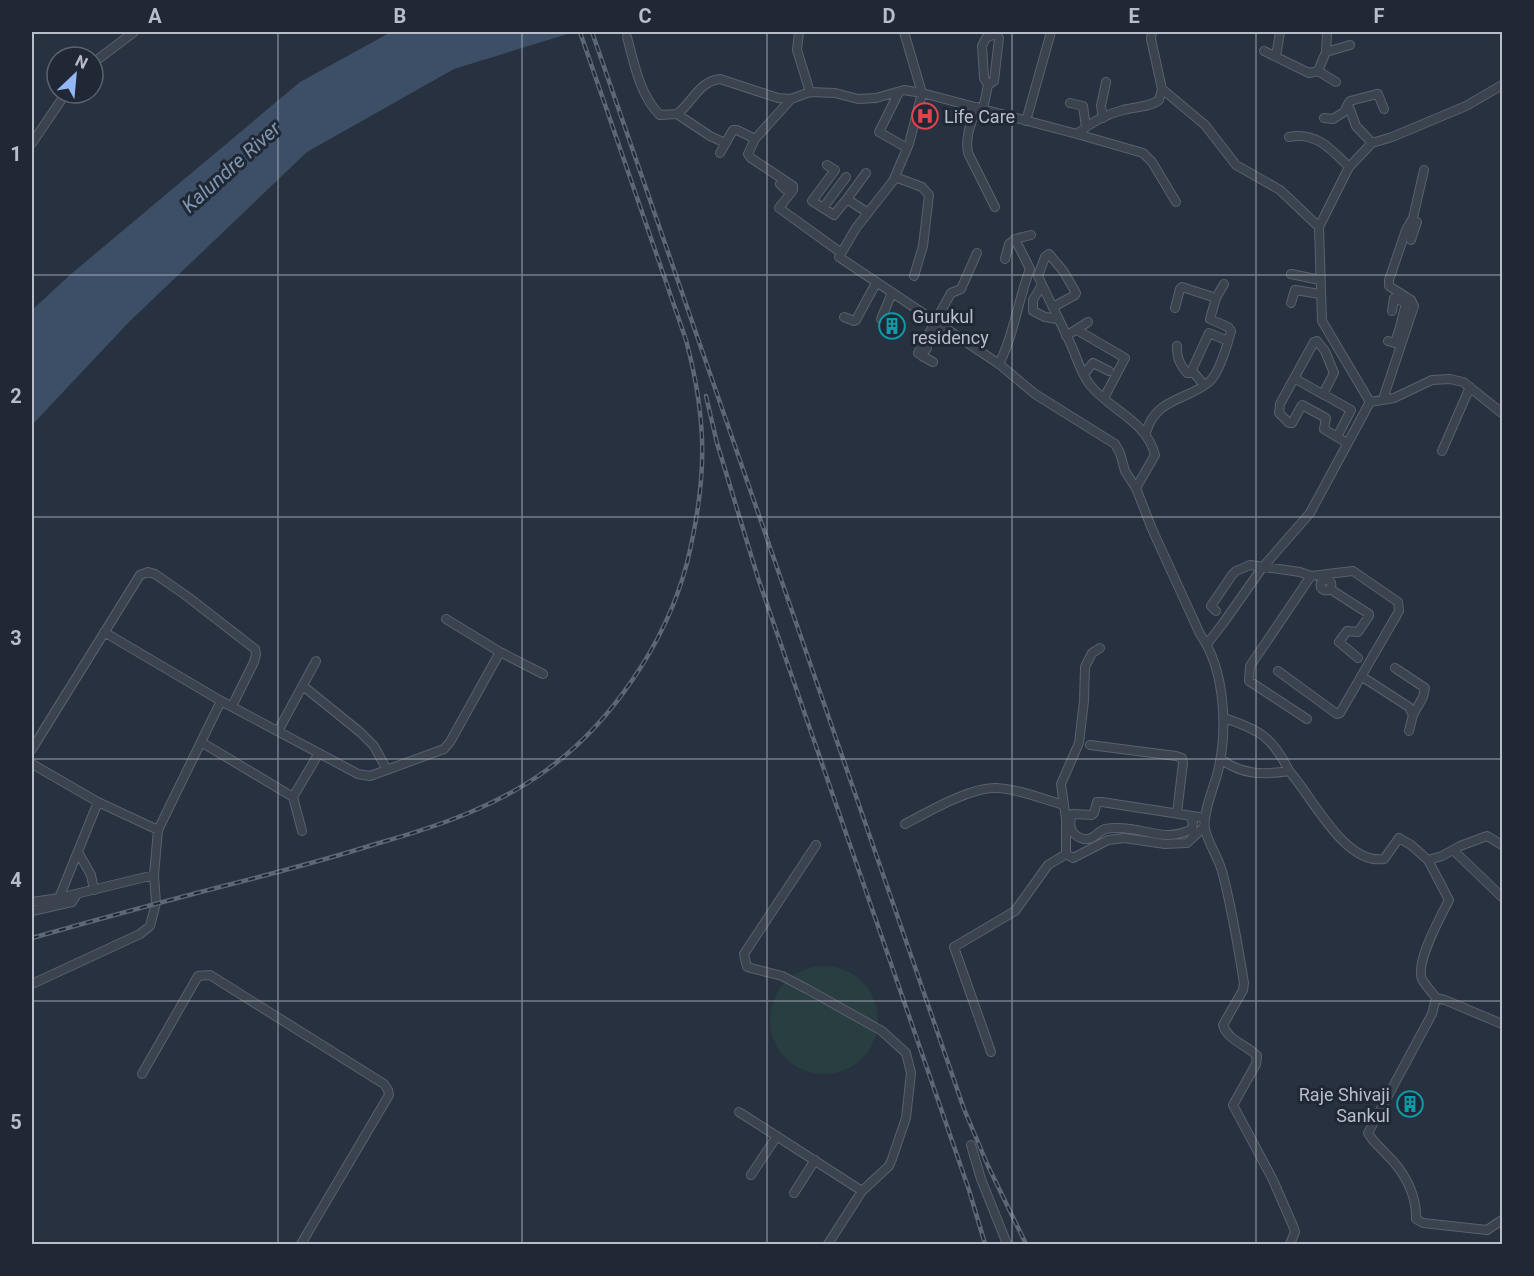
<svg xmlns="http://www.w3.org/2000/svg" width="1534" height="1276" font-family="Roboto,sans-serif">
<rect width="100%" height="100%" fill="#27313f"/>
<path fill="#293e40" d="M770 1020a54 54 0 1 1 108 0a54 54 0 1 1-108 0Z"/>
<path fill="#3d4f67" d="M391,32h183l-120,37 -147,83 -178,170 -97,103v-115l39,-36 229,-192z"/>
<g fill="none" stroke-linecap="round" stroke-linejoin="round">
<g stroke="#59616d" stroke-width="10">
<path id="minor" d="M799,32l-2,18 13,42
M904,32l18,61 -13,51 -16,37 -37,47 -17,29 160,107 36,30 80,50 5,9 5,18 11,17 16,41 48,105c26,37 28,99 17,141 -4,14 -15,41 -12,54 3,14 13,28 17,42 10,37 16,75 22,112l-1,7 -20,35c5,16 23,19 34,31l-1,8 -23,41 40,75 20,46 2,6 -5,12
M627,37c7,26 13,59 33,78l17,-1c16,-12 21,-32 43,-35l58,19 13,1 19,-7 25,1 23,6 18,-1 28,-8 18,3 155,41 66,19 9,9 24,40
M1264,51l45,22 9,-2 8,-19 1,-20
M1326,52l24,-7
M1276,57l4,-25
M93,63l41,-31
M1318,71l18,11
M1162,89l43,36 31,40 44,25 39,37
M899,92l-20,40 28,16
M791,99l-36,40 -7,15 3,4 42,28v4l-14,18 61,44
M1070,103l13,3 3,21
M1348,104l2,-3 27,-7h1l6,15
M977,107c-6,16 -12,29 -9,46l27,54
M983,109l5,-24 -4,-7 -2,-32 4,-8 9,-4 4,4 -5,43 -6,4
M677,114l33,22 15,7
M1103,118l-2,-12 5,-24
M1324,118l9,1 11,-7 4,-8 8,22 16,17
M1026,121l25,-89
M1077,134c13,-11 30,-20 46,-24 11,-3 27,-3 36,-10l3,-11 -11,-50 1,-7
M1289,137c27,-6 43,13 60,30
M32,143l34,-50
M720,153l13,-23h4l18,9
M827,165l8,5 -23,31 22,14 13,-16
M866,173l-19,26 21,14
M895,177l27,10 7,8 -6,51 -9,30
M783,180l-3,4 5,5 4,-5
M823,208l23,-31
M1406,230l8,1 3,-9
M1015,239l16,-4
M1411,240l3,-9
M1291,274l29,6
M1042,285l-9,15v11l12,6 13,2
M1291,303l4,-13 25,4
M1053,307l22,-12 1,-2 -12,-21 -15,-18 -4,3 -7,19c11,24 23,47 34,71 5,12 10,28 18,38 21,26 56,35 65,70l-19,33
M1175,308l5,-19 2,-2 34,11
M1392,311l2,-13 12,5 -6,24
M844,317l10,4 2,-1 20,-37
M881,319l11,-26
M1077,330l48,28 -21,40
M1066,336l22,-14
M1388,341l7,2 5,-16 4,2
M1177,346c0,12 2,17 10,27h7l10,12
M927,348l-5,8 11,6
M918,353l33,-60 10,-4 16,-36
M999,364c15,-29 19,-64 31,-95l-15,-30 -6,5 -4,15
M1191,372l18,-39 19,8
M1084,374l9,-11 16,8
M1294,378l30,17
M1383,399l31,-93 -3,-6 -22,-14v-6l17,-50 7,-12 11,-48
M1370,402l-48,-81 -3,-94 30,-60 23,-24 20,-6 74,-31 36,-21
M1146,433c9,-35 40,-32 63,-51 10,-8 19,-39 22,-51l-3,-4 -18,-8 6,-21 8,-14
M1337,437l14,-27 -28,-16 11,-21 -9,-22 -8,-10 -3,1 -34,62 -1,9 10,10h3l10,-18 24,13 -2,11 23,14
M1442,451l28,-64
M1320.5 585a5.5 5.5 0 1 1 11 0a5.5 5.5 0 1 1-11 0Z
M1330,589l39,25v2l-11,16 -11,-1 -8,11 19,16
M1216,611l-5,-5 21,-31 4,-4 14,-6 50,7 11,4 42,-5 45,31 1,9 -59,102 -3,1 -59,-43
M446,619l54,33 43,22
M104,632l117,69
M1207,644l17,-22 38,-54 48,-55 60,-111 24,-4 38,-18 18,-1 13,3 39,31
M1100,648l-8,5 -7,14 -1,34 -5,42 -18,41 5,35v35l7,4 35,-18 16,-2 41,6 22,-1 17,-16
M1395,668l30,20 -2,9 -10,18
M1361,676l48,31 4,8 -4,16
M303,686l57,46 14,14 13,24
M1224,718c34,11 49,19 65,53
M1307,719l-58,-38 1,-15 61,-90
M278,731l38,-70
M201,742l92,55 9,34
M1090,745l86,11 6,2 1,5 -6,50
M32,749l108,-174 8,-3 7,2 33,23 67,52 1,5 -2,8 -22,44
M1221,759c20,16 43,16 68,12 23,25 55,94 95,88l15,-21 12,7 17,15 14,-4 18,-10 27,-10 15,9
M32,764l66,38 60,28
M293,797l26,-44
M1190,816l3,7 -1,6c-28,14 -45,-1 -74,-1 -4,0 -9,0 -13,1 -8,3 -12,12 -21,10 -13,-3 -16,-13 -12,-25l20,1 2,-2 3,-11h5l103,16
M905,824c23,-12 65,-37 91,-36 23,1 46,11 68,17
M816,845l-72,109 3,13 35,9 25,13 75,42 24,22 5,20 -5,45 -14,41 -3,7 -27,25 -34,53
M1453,850l49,47
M78,852l13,23 3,15
M1428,860l21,40c-8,16 -34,62 -27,79 3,6 10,13 14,19l-4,16 -64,119c5,9 12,14 19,22 17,16 30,40 29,64l7,4 64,7 15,-10
M59,898l39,-96
M32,902l27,-4 95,-23
M32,911l40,-9 5,-8
M32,984l108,-50 10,-8 6,-23 -2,-28 4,-45 63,-129 137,73 12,2 74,-27 6,-7 50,-90
M1436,998l9,2 57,24
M991,1052l-37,-105 61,-36 33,-46 18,-11
M142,1074l56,-98 12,-1 174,109 4,6 1,5 -88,149
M739,1112l123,79
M971,1145l10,34 26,65
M751,1175l26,-39
M794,1193l21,-33"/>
</g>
<use href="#minor" stroke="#3b434f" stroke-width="8"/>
<g stroke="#5d6776" stroke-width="4.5">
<path id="rail" d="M592,32l372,1077 24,57 38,78
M706,396l11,47 41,135 211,612 16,54
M32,938c74,-21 148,-41 223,-60 42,-11 83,-22 124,-35 60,-17 119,-37 169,-74 33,-24 62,-56 85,-90 24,-35 43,-74 54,-116 20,-83 21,-140 -1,-223l-106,-308"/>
</g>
<use href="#rail" stroke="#202835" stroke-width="2" stroke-dasharray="7" stroke-linecap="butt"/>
</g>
<path fill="none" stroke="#b7beca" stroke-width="1.5" stroke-opacity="0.55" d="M278,32v1212M522,32v1212M767,32v1212M1012,32v1212M1256,32v1212M32,275h1470M32,517h1470M32,759h1470M32,1001h1470"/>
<defs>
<g id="hospital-ring" transform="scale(1.35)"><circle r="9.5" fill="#202835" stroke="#e0444e" stroke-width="1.5"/><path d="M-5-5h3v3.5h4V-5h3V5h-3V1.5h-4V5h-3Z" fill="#e0444e"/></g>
<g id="building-ring" transform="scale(1.35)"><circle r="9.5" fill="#202835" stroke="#0f9aa8" stroke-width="1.5"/><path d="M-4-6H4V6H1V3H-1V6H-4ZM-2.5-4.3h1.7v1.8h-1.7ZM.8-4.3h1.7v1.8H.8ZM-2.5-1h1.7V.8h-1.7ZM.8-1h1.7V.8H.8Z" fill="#0f9aa8"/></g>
</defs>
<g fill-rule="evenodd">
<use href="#hospital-ring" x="925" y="116"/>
<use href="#building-ring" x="892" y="326"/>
<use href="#building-ring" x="1410" y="1104"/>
</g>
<g text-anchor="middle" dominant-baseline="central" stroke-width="6" stroke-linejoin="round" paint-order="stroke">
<g font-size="18" fill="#b7beca" stroke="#202835" text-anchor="start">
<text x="944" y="116">Life Care</text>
<text x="912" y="316">Gurukul<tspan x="912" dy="21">residency</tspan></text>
<text x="1390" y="1094" text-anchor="end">Raje Shivaji<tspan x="1390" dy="21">Sankul</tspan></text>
</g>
<g font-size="20" font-style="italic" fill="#8095b0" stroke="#202835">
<text transform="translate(231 167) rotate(-42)">Kalundre River</text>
</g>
</g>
<rect width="1534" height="1276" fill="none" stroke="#202835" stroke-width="66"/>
<g transform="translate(75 75) rotate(26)"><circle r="28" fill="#202835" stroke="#5c6471" stroke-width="1.5"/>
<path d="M0-4.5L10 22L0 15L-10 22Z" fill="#93b8f3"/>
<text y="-9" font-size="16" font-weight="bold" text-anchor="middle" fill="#b7beca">N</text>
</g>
<rect x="33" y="33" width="1468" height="1210" fill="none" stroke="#b7beca" stroke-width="2"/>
<g font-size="20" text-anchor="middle" font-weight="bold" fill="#b7beca">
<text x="155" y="23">A</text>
<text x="400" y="23">B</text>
<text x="645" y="23">C</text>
<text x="889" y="23">D</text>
<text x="1134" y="23">E</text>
<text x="1379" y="23">F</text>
<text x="16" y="161">1</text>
<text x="16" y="403">2</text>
<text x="16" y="645">3</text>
<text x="16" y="887">4</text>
<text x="16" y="1129">5</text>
</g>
</svg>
